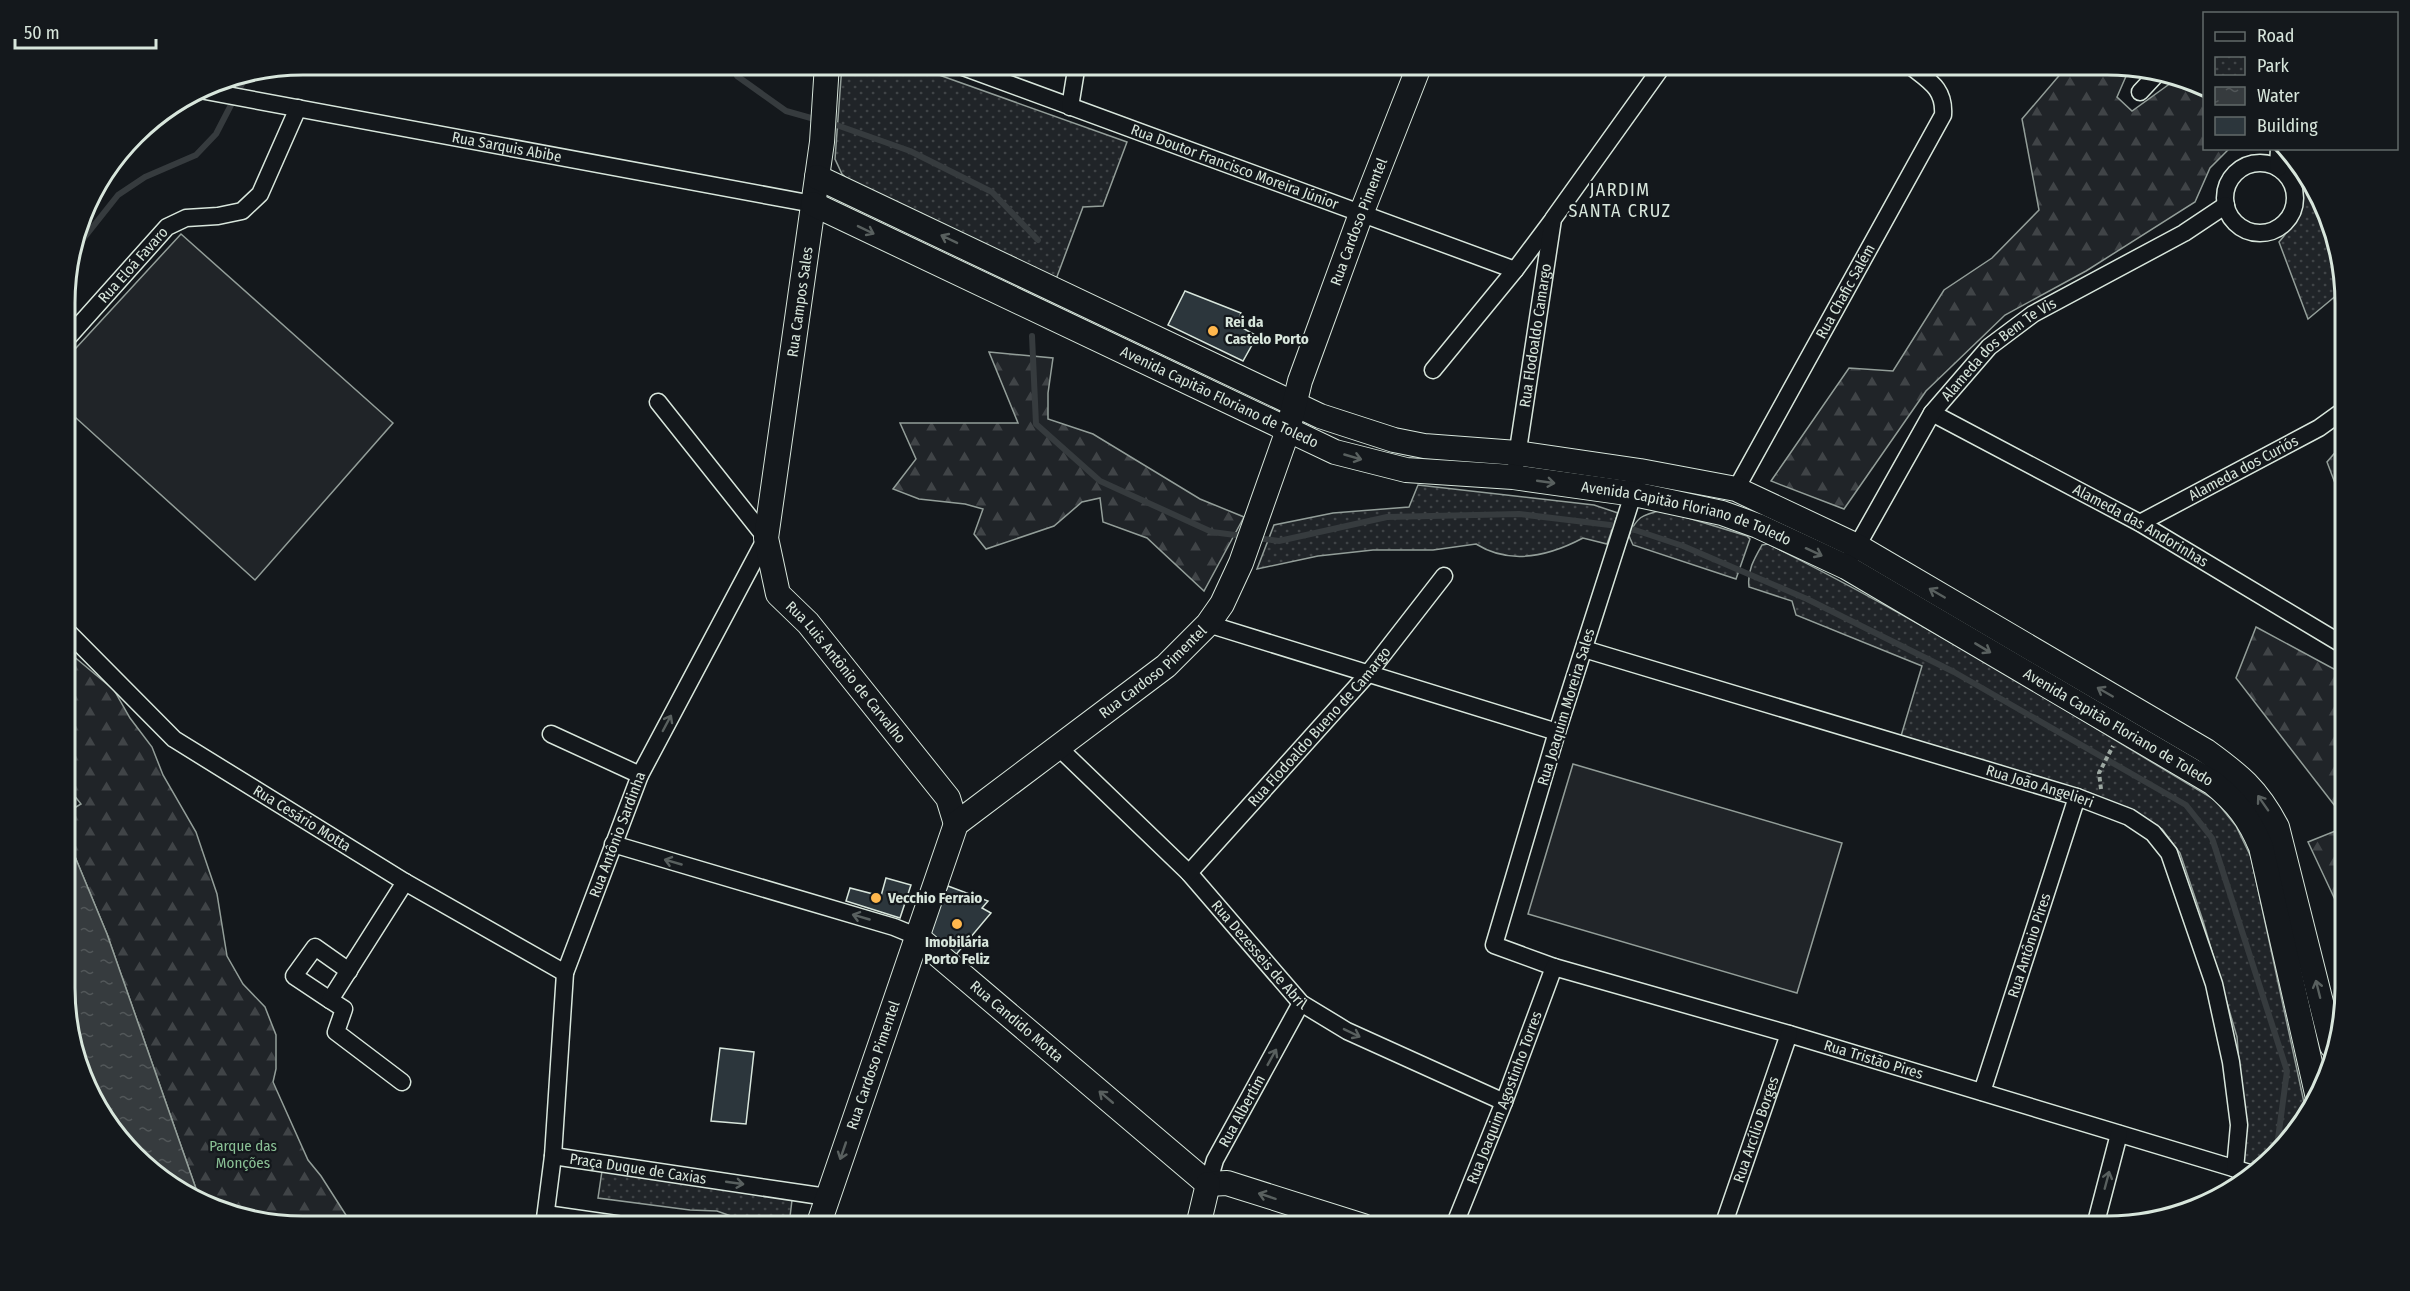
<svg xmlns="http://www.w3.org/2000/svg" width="2410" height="1291" font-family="'Fira Sans Condensed',sans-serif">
<defs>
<pattern id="forest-firs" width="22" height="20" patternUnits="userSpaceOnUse" patternTransform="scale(1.5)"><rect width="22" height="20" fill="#202428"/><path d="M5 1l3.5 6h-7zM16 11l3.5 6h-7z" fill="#404447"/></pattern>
<pattern id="park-dots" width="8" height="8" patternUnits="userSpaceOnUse" patternTransform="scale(1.5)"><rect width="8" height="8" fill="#202428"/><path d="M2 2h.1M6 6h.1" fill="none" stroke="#404447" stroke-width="1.8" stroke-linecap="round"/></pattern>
<pattern id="water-ripples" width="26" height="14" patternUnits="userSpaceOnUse" patternTransform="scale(1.5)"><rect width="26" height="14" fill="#363b3e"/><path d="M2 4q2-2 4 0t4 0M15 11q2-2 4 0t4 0" fill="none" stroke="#525759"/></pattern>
</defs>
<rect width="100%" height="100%" fill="#14181c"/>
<path fill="url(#forest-firs)" stroke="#939e99" stroke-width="1.5" d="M2069,64l38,1 20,9 -10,23 15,14 43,-31 29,7v61l25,1 -19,19 -15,34 -109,69 -81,44 -79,76 -82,118 -73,-28 78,-113 44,3 51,-81 48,-32 47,-48 -17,-91z
M989,352l64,6 -5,35v26l45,15 107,65 44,18 -40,74 -57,-53 -44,-16 -3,-24 -18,4 -28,24 -68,23 -12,-15 9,-25 -18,-5 -46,-5 -26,-10 23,-30 -16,-36h118z
M2256,627l89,48v144l-109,-141z
M66,650l48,40 16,28 22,29 11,28 33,57 21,62 10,62 16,28 22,23 11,28v34l-3,13 35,78 13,16 32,50h-50l-102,-23 -94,-269 -41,-99v-22l15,-9 -15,-19z
M2345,827v94l-37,-79z"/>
<path fill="url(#park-dots)" stroke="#939e99" stroke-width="1.5" d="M842,65h69l216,77 -24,64 -20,1 -28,75 -199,-95 -14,-13 -7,-15z
M2291,154l14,16 38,102 1,17 -36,30 -29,-77c18,-21 26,-38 16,-65 -3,-9 -5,-13 -4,-23z
M2344,442v65l-17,-45z
M1418,485l176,20 24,8 -11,31 -24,-6c-34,18 -72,28 -107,6l-43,6h-60l-55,6 -61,13 17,-44 59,-12 76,-6z
M1662,510l85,26 3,3 -14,40 -103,-34 -4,-9c7,-19 13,-21 33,-26z
M1768,544c154,76 299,168 447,256l21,26 15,31 54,250c-8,28 -25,43 -46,62l-15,-4v-38l-7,-90 -34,-116 -23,-68 -18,-24 -41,-23 -34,-14 -186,-56 21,-70 -126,-51 -4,-14 -43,-14c-2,-16 5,-28 13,-42z
M602,1171l190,29 -3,25 -47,-5 -25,-9 -27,-1 -92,-12z"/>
<path fill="#202428" stroke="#939e99" stroke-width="1.5" d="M181,234l212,189 -138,157 -190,-172v-48z
M1573,764l269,79 -45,150 -269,-79z"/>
<path fill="url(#water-ripples)" stroke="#939e99" stroke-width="1.5" d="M66,835l41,99 94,269 -87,-70 -31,-54 -16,-60z"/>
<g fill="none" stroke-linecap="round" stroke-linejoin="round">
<path stroke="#363b3e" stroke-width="6" d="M735,64l2,12 49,35 32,9
M828,122l82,29 82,41 46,48
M76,248l42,-53 27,-18 51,-22 20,-21 30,-58
M1032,336l4,88 64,57 112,51 31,4
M1257,538l22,3 108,-24 132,-3 91,11 25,5 48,16 124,53 147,73 232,133 26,33 75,233 -11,83"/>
</g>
<path fill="#2c363c" stroke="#d8e6dc" stroke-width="1.5" d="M1185,291l56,22 -4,12 20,11 -14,25 -75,-36z
M886,878l25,7 -11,33 -54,-17 4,-13 31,8z
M948,886l40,15 -6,7 9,5 -37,44 -26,-22z
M720,1048l34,4 -8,72 -35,-3z"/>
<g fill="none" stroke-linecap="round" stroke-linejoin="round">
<g stroke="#d8e6dc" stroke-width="19">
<g id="street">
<path id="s1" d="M955,64l560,206"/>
<path id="s2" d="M200,90l613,114"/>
<path d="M2140,92l15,-16"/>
<path d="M1070,107l7,-43"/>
<circle cx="2260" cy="198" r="35"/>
<path d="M2278,168l1,-20"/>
<path id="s3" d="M65,341l102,-114 19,-9 32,-2 24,-5 18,-17 38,-86"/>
<path d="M1433,370l82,-100 36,-48"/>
<path id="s4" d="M1932,413l208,110 205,123"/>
<path id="s5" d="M1516,463l37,-244 111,-155"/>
<path id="s6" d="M1636,485l-79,247 -63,213 60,22 235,67 464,140"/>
<path id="s7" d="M1736,489l207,-374c2,-28 -16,-35 -35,-51"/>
<path id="s8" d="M2140,523l179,-95 25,-18"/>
<path id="s9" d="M1852,555l80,-142 57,-66 44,-33 151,-81 42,-28"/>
<path d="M1208,624l349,108"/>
<path id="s10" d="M66,630l108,109 231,143 160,91"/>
<path id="s11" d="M1584,649l493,148 52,20 24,16 16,20 45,131 17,78 8,63 -4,44"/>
<path d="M551,734l89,41"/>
<path id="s12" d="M1057,746l132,127 112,130 46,28 157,71"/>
<path d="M613,844l281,83 22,9"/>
<path id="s13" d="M1189,873l178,-198 77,-99"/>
<path d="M330,1000l-36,-24 21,-29 34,24"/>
<path d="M402,1082l-66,-50 8,-23 -14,-9 75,-118"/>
<path id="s14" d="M1982,1092l95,-295"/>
<path id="s15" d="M553,1156l274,41"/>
<path id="s16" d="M1208,1184l7,-24 86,-157"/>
<path d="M546,1214l84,12"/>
<path id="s17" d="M544,1226l9,-70 12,-183 75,-198 126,-237 -108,-136"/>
<path id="s18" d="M1454,1226l50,-124 50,-135"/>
<path id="s19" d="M1723,1226l66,-192"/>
<path d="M2095,1226l24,-92"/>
</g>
</g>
<g stroke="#d8e6dc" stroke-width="26">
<g id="secondary">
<path id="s20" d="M827,64l-5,78 -56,396 12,56 30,29 140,175 8,26"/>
<path d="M817,177l503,239 74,24 30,6 93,7 123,18 96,18 121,57 349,205c33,24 51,38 71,76l55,219"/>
<path id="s21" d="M813,204l522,248 71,18 107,7 121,17 88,19 36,13 88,41 367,216c24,20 36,35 48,64l57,251"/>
<path id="s22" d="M916,936l292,248 19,-1 136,43"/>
<path id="s23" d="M818,1226l138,-402 210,-158 42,-42 14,-20 19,-41 47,-133 12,-49 61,-167 59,-150"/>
<path d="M1198,1226l10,-42"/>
</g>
</g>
<path stroke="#9da8a2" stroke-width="4" stroke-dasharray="4.5 3" stroke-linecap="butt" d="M2101,789l-2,-16 14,-27"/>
<use href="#street" stroke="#14181c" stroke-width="16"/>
<use href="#secondary" stroke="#14181c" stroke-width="24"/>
</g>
<defs><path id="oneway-shaft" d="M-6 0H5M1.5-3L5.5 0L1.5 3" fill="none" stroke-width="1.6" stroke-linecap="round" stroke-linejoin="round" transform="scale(1.5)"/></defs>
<g stroke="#59605f">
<use href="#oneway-shaft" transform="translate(866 230) rotate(26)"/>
<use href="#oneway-shaft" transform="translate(949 239) rotate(-154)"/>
<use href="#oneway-shaft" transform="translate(1353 457) rotate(16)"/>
<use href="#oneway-shaft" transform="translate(1546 482) rotate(8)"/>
<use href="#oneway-shaft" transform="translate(1814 552) rotate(25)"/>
<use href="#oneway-shaft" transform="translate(1937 593) rotate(-150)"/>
<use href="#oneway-shaft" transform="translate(1983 648) rotate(31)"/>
<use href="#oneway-shaft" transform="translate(2105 692) rotate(-150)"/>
<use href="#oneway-shaft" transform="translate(667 723) rotate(-62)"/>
<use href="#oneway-shaft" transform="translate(2263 803) rotate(-125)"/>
<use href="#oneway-shaft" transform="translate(673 862) rotate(-164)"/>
<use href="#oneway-shaft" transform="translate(861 917) rotate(-164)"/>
<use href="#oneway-shaft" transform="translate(2318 989) rotate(-104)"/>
<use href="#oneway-shaft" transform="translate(1352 1033) rotate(26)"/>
<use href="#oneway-shaft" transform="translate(1272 1057) rotate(-61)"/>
<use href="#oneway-shaft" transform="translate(1106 1097) rotate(-140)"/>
<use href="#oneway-shaft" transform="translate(843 1151) rotate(109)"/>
<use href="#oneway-shaft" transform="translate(2107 1180) rotate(-75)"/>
<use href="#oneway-shaft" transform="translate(735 1183) rotate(8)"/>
<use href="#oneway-shaft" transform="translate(1267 1196) rotate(-162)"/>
</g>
<g fill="#ffb74d" stroke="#14181c" stroke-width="2">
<circle cx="1213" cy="331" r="6"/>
<circle cx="876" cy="898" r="6"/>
<circle cx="957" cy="924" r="6"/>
</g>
<g text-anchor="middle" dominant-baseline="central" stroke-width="4.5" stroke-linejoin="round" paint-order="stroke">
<g font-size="15" fill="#d8e6dc" stroke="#14181c">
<text stroke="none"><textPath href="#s2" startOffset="312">Rua Sarquis Abibe</textPath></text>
<text stroke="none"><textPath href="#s1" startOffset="298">Rua Doutor Francisco Moreira Júnior</textPath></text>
<text stroke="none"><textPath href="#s23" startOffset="1178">Rua Cardoso Pimentel</textPath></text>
<text stroke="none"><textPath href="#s3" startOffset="102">Rua Eloá Favaro</textPath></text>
<text stroke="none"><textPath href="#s7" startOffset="226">Rua Chafic Salém</textPath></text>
<text transform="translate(800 302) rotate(-82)">Rua Campos Sales</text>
<text stroke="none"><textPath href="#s5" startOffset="129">Rua Flodoaldo Camargo</textPath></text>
<text stroke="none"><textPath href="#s9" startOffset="256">Alameda dos Bem Te Vis</textPath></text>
<text stroke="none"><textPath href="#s21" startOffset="450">Avenida Capitão Floriano de Toledo</textPath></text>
<text stroke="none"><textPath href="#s8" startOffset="117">Alameda dos Curiós</textPath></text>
<text stroke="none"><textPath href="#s21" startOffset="936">Avenida Capitão Floriano de Toledo</textPath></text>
<text stroke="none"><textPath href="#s4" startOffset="237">Alameda das Andorinhas</textPath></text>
<text stroke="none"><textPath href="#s23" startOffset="674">Rua Cardoso Pimentel</textPath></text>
<text stroke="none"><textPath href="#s20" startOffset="639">Rua Luis Antônio de Carvalho</textPath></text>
<text transform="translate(1566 707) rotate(-73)">Rua Joaquim Moreira Sales</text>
<text stroke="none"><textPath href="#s13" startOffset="196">Rua Flodoaldo Bueno de Camargo</textPath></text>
<text stroke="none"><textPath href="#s21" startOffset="1422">Avenida Capitão Floriano de Toledo</textPath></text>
<text stroke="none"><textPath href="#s11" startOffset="476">Rua João Angelieri</textPath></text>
<text stroke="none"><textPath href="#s10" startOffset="304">Rua Cesário Motta</textPath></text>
<text stroke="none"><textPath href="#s17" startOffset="402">Rua Antônio Sardinha</textPath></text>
<text stroke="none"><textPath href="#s14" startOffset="154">Rua Antônio Pires</textPath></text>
<text stroke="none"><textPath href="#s12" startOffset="291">Rua Dezesseis de Abril</textPath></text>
<text stroke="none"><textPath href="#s22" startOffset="132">Rua Candido Motta</textPath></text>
<text stroke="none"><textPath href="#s6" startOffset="878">Rua Tristão Pires</textPath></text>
<text stroke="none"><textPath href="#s23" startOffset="170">Rua Cardoso Pimentel</textPath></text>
<text stroke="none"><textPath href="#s18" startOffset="138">Rua Joaquim Agostinho Torres</textPath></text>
<text stroke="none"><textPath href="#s16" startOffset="81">Rua Albertim</textPath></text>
<text stroke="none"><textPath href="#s19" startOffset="102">Rua Arcílio Borges</textPath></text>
<text stroke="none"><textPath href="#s15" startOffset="86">Praça Duque de Caxias</textPath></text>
</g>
<g font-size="15" font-weight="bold" fill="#d8e6dc" stroke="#14181c" text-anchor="start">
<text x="1225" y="322">Rei da<tspan x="1225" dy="17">Castelo Porto</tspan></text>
<text x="888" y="898">Vecchio Ferraio</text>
<text x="957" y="942" text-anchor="middle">Imobilária<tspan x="957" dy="17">Porto Feliz</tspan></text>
</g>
<g font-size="15" fill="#8ac095" stroke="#14181c">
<text x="243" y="1146">Parque das<tspan x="243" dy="17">Monções</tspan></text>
</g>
<g font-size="18" letter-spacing="1.5" fill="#d8e6dc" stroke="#14181c">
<text x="1620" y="190">JARDIM<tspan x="1620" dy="21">SANTA CRUZ</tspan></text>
</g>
</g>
<path d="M0 0H2410V1291H0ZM303 75H2107A228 228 0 0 1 2335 303V988A228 228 0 0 1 2107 1216H303A228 228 0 0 1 75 988V303A228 228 0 0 1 303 75Z" fill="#14181c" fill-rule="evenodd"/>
<path fill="none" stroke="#d8e6dc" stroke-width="3" d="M303 75H2107A228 228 0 0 1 2335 303V988A228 228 0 0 1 2107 1216H303A228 228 0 0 1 75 988V303A228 228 0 0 1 303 75Z"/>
<rect x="2203" y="12" width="195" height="138" fill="#14181c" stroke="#626a69" stroke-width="1.5"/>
<rect x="2215" y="32" width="30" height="9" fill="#14181c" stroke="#626a69" stroke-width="1.5"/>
<text x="2257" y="42" font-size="18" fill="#d8e6dc">Road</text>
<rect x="2215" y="57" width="30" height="18" fill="url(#park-dots)" stroke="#626a69" stroke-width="1.5"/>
<text x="2257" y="72" font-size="18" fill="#d8e6dc">Park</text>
<rect x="2215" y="87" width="30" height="18" fill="url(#water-ripples)" stroke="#626a69" stroke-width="1.5"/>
<text x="2257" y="102" font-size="18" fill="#d8e6dc">Water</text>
<rect x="2215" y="117" width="30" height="18" fill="#2c363c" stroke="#626a69" stroke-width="1.5"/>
<text x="2257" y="132" font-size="18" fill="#d8e6dc">Building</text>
<path d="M15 39v9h141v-9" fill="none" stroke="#d8e6dc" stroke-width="3"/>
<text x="24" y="39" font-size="18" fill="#d8e6dc" stroke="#14181c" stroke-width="4.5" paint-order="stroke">50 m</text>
</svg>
